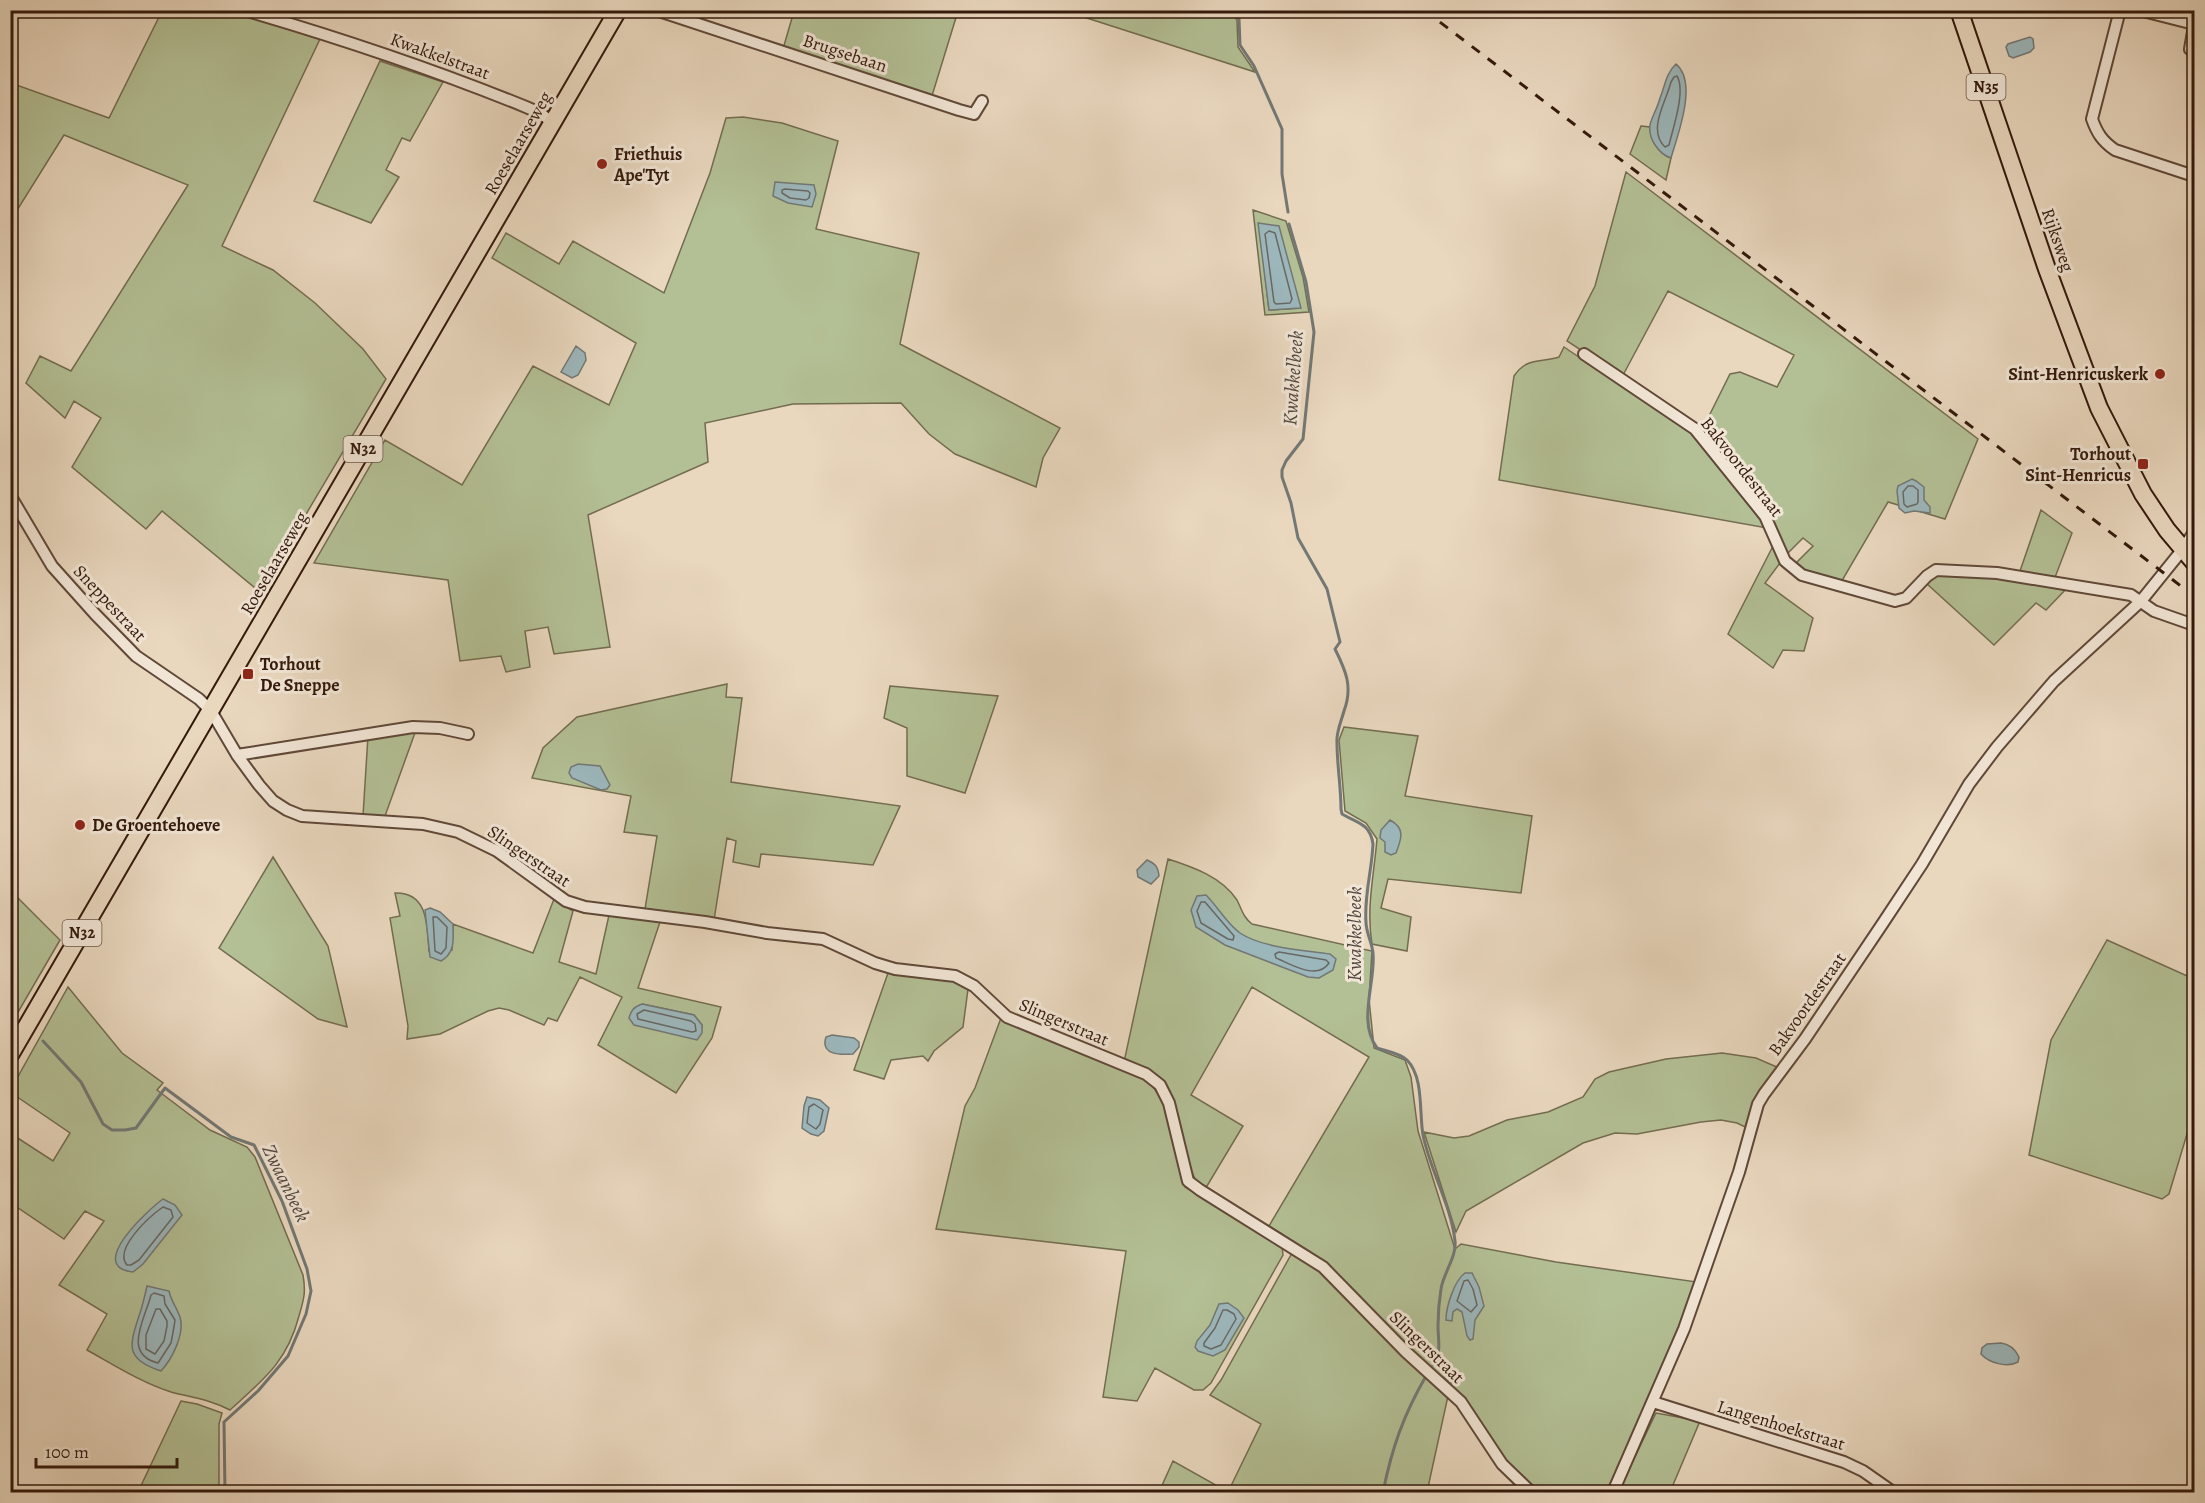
<svg xmlns="http://www.w3.org/2000/svg" width="2205" height="1503" font-family="Alegreya,serif">
<rect width="100%" height="100%" fill="#e9d7be"/>
<filter id="stains"><feTurbulence type="fractalNoise" baseFrequency=".00333" numOctaves="4"/><feColorMatrix values="0 0 0 0 .2 0 0 0 0 .09 0 0 0 0 .02 0 0 0 .5 -.17"/></filter>
<radialGradient id="worn" r=".72"><stop offset=".6" stop-color="#630" stop-opacity="0"/><stop offset="1" stop-color="#630" stop-opacity=".3"/></radialGradient>
<path fill="#b3bf94" stroke="#736c50" stroke-width="1.5" fill-rule="evenodd" d="M162,11h72l86,28 -98,207 51,24 42,33 48,46 23,30 -126,213 -98,-81 -16,18 -74,-62 29,-49 -27,-17 -9,17 -39,-35 14,-27 31,15 117,-186 -124,-50 -53,85v-137l98,35z
M794,11h164l-27,88 -148,-50z
M1065,11h165l7,9 1,27 17,25z
M380,61l63,21 -33,59 -8,-3 -16,32 13,7 -28,46 -57,-22z
M743,117l39,6 56,18 -22,88 103,24 -19,91 160,84 -17,30 -7,29 -81,-33 -26,-20 -28,-31 -108,1 -88,19 3,39 -120,53 22,132 -56,7 -6,-27 -23,4 5,36 -24,5 -5,-16 -41,5 -12,-81 -134,-17 71,-123 77,45 71,-119 76,39 27,-62 -144,-85 14,-25 53,31 14,-23 91,52 46,-120 16,-55z
M1641,126l9,1c3,14 7,26 21,31l-5,22 -36,-26z
M1626,172l352,267 -33,80 -57,-17 -48,82 -37,-12 -9,-7 19,-19 -10,-8 -18,18 -16,-35 -61,-89 -3,-8 25,-50 10,-2 37,15 17,-32 -126,-64 -46,86 -55,-36 28,-55z
M1253,210l33,11 17,56 6,35 -44,3zM1259,223l41,85 -31,2z
M1564,347l127,86 39,45 37,50 -268,-48 15,-104c13,-19 25,-13 45,-19z
M2041,510l31,23 -18,47 -35,-6z
M1773,546l7,17 -15,20 48,35 -9,33 -21,-1 -10,18 -45,-34z
M1937,574l70,4 61,9 -22,23 -10,-7 -42,42 -68,-62z
M727,684l-1,13 16,1 -11,84 169,24 -27,59 -112,-11 -2,13 -26,-5 3,-21 -9,-3 -13,82 -69,-11 12,-73 -33,-4 7,-36 -99,-18 11,-30 34,-31z
M890,686l108,10 -33,97 -58,-17v-48l-23,-10z
M1344,727l74,9 -13,60 127,20 -11,77 -133,-14 -7,29 30,9 -4,34 -35,-7c-6,-36 2,-69 5,-105l-11,-16 -21,-12 -6,-71z
M416,730l-31,86h-22l5,-80z
M273,857l55,89 19,81 -29,-8 -99,-71z
M1168,859c25,8 54,18 69,41 5,10 6,17 15,24l120,27 -3,48 5,49 31,12 6,17 7,54 37,118 6,-5 95,18 141,20 -44,112 -46,98h-69l-38,-36 -50,-74 -21,-15 -34,-32 -71,-74 -55,-35 100,-169 -117,-70 -61,108 52,31 -36,60 -7,1c-21,-29 -15,-83 -38,-105 -9,-9 -26,-14 -38,-20z
M11,891l49,49 -43,74 -6,-17z
M395,893c34,-1 32,34 34,58l23,-1 1,-26 80,29 21,-54 19,12 -14,51 37,12 13,-59 52,4 -23,69 83,19 -9,31 -36,55 -78,-48 24,-48 -42,-20 -23,44 -9,-3 -4,7 -35,-15 -10,-2 -11,3 -48,23 -33,5 1,-13 -18,-108 10,-2zM642,1004l52,11 8,10 -1,8z
M2107,940l87,39v135h-1l-24,80 -7,5 -133,-44 22,-115z
M888,973c25,3 59,0 80,16l-5,38 -29,24 -6,10 -5,-5 -32,4 -7,19 -30,-9z
M68,987l54,66 41,30 -6,7 53,40 37,17 8,10 48,118c3,17 1,24 -4,41 -12,46 -35,63 -69,94 -21,-11 -37,-12 -59,-18 -29,-9 -57,-27 -84,-42l20,-36 -48,-29 45,-64 -19,-10 -21,28 -53,-36 -1,-70 43,28 17,-28 -60,-41 1,-3z
M1001,1018l147,62 18,25 19,82 97,59 1,9 -72,128 -8,7h-9l-39,-22 -18,33 -34,-4 23,-146 -190,-22 29,-123 10,-18z
M1722,1053l34,5 23,10 -24,32 -10,27 -8,-4 -16,-3 -20,2 -64,12 -22,-1 -32,10 -117,68 -10,21 -32,-100 30,6 15,-2 38,-16 41,-8 35,-15 12,-18 14,-7 57,-13z
M1292,1253l25,14 131,129 -21,96h-268l14,-31 55,31 33,-68 -51,-29 11,-15z
M181,1401l16,3 25,9 -3,11v68h-81z
M1656,1413l44,8 -30,71h-52z"/>
<path fill="#9cb7bc" stroke="#727875" stroke-width="1.5" d="M2030,37l3,2 1,9 -4,4 -17,6 -4,-2 -3,-9 2,-3z
M1676,64c22,18 2,70 -5,94 -12,-4 -23,-19 -21,-33 2,-9 8,-18 10,-27 5,-12 6,-25 16,-34z
M775,182l39,3 2,9 -4,13 -24,-4 -15,-7z
M1258,223l21,3 22,82 -32,2z
M576,346l9,7 1,7 -8,15 -6,3 -11,-6z
M1912,479l4,2 8,6v13l6,7v6l-16,-2 -9,2 -6,-5 -2,-17 1,-5z
M578,764l22,2 10,19 -3,4 -6,1 -29,-12 -3,-5 2,-6z
M1390,820c15,8 12,18 6,33l-5,2 -6,-3v-10l-5,-4 1,-8z
M1147,860c9,4 11,7 12,16l-8,8 -13,-7 -1,-7z
M1206,895c12,12 21,29 34,38 22,15 64,17 90,21l6,5 -3,11 -14,8 -11,-1 -83,-32 -29,-18 -5,-17 6,-14z
M430,908l10,4 13,12c0,15 3,28 -12,37l-11,-4 -5,-47z
M642,1004l52,11 8,10v8l-5,7 -63,-15 -5,-7c2,-8 5,-11 13,-14z
M832,1035l22,3 5,4v5l-6,7c-13,1 -33,1 -27,-17z
M807,1097l13,3 9,8 -5,23 -6,5 -7,-2 -9,-6 2,-22z
M163,1199l12,6 7,10 -39,49 -10,8c-48,-5 16,-63 30,-73z
M1465,1273h7l7,14 5,19 -9,14 -2,19 -3,1 -3,-4 -5,-24 -5,-3 -4,3 -1,9 -6,-1c0,-13 8,-39 19,-47z
M147,1286l22,5c2,10 8,17 11,26 5,17 -8,42 -19,54 -38,-12 -31,-27 -21,-58 3,-9 5,-18 7,-27z
M1228,1303l10,7 6,8 -19,32 -12,6 -15,-5 -3,-4 2,-6 13,-16 9,-21z
M2001,1343c9,1 14,6 18,14l-1,5c-11,6 -29,1 -37,-8l1,-6 5,-4z"/>
<g fill="none" stroke-linecap="round" stroke-linejoin="round">
<path stroke="#686864" stroke-width="1.5" d="M1677,76c9,15 -4,52 -8,69l-4,2c-18,-17 1,-45 6,-65l3,-5z
M785,189l23,2 2,2 -1,5 -3,2 -16,-2 -8,-5v-3z
M1269,231l6,2 17,66 -2,4 -14,1 -2,-2 -9,-68z
M1908,486h5l5,4v12l-1,2 -10,3 -3,-3 -1,-12z
M1201,902h4l29,34 -1,4 -5,-1 -27,-16 -4,-12z
M433,917h4l10,10 -1,21 -5,6 -6,-3z
M1279,952l47,8 3,3c-12,18 -38,1 -53,-5l-1,-4z
M644,1010l47,11 4,3 1,7 -4,1 -54,-13 -1,-5z
M814,1104l9,6 -3,14 -4,5 -9,-6 2,-16z
M163,1207l8,3 2,7 -34,43 -8,5h-4c-14,-16 23,-49 36,-58z
M1468,1280l5,9 4,16 -6,7 -14,-11 7,-20z
M154,1293l10,3 1,8 10,16 -1,7 -3,16 -13,20c-36,-9 -13,-44 -7,-68z
M156,1309h4l7,12v5l-3,15 -9,13 -9,-5v-14z
M1223,1310h4l7,4 2,5 -15,26 -10,4 -7,-3v-3l11,-15z"/>
<path stroke="#727875" stroke-width="3" d="M1232,10l7,9 1,26 14,21 28,63v45l6,38
M1289,224l17,58 8,50 -11,107 -17,22 -4,9v7l9,26 7,35 29,51 13,53 -5,7c11,22 18,38 9,62 -3,11 -8,21 -7,32 0,22 4,44 4,66l1,5c15,9 28,9 31,30 -1,26 -9,51 -7,78 0,11 6,20 7,31 3,29 -16,68 4,95 9,3 23,5 30,12 17,17 12,53 16,75 7,35 28,70 32,106 2,15 -12,33 -14,48 -2,12 -3,24 -3,37 0,15 4,26 -5,39
M10,1015l1,1
M43,1041l38,41 22,42 9,6h13l11,-2 29,-40 66,49 23,8 28,56 25,68 4,22 -5,23 -18,42 -30,35 -34,31 1,70
M1383,1492c9,-44 20,-76 43,-116"/>
<g stroke="#604838" stroke-width="14">
<path id="minor" d="M244,10c96,28 189,59 282,97l14,6 12,9
M656,10l303,100 15,4 8,-13
M2120,10l-28,109c5,14 10,22 23,31l79,26
M2139,10l55,14
M2194,26l-4,23 4,2
M1584,354l111,75 70,87 20,45 17,14 93,26 11,-3 21,-22 9,-6 61,3 134,22 23,16 40,14
M10,495l42,71 43,48 41,42 63,43 12,12 26,44 22,30 14,16 14,9 15,6 121,8 35,8 39,19 69,50 19,6 120,15 62,11 56,6 52,24 20,6 60,7 19,10 33,31 139,57 14,11 9,18 19,78 12,9 123,77 83,85 55,50 41,62 29,28
M237,755l176,-28 27,1 28,6
M1653,1402l191,60 19,9 30,21
M1613,1492l71,-163 55,-157 19,-68 6,-10 41,-55 78,-116 39,-59 47,-80 28,-37 57,-66 87,-80 42,-52 11,-17"/>
</g>
<g stroke="#33190b" stroke-width="20">
<path id="primary" d="M1959,10l88,259 52,139 44,86 24,36 27,32
M10,1055l608,-1045"/>
</g>
<use href="#minor" stroke="#f1e5d5" stroke-width="10"/>
<use href="#primary" stroke="#e9d7be" stroke-width="16"/>
<path stroke="#33190b" stroke-width="3" stroke-dasharray="10 10" stroke-linecap="butt" d="M1424,10l770,586"/>
</g>
<g fill="#8f2418" stroke="#f1e5d5" stroke-width="2">
<circle cx="602" cy="164" r="6"/>
<circle cx="2160" cy="374" r="6"/>
<rect x="2137" y="458" width="12" height="12" rx="3"/>
<rect x="242" y="668" width="12" height="12" rx="3"/>
<circle cx="80" cy="825" r="6"/>
</g>
<g text-anchor="middle" dominant-baseline="central" stroke-width="6" stroke-linejoin="round" paint-order="stroke">
<g fill="#f1e5d5" stroke="#6c5648" stroke-width="1.5">
<rect x="1966.5" y="74" width="39" height="26" rx="4.5"/>
<rect x="343.5" y="436" width="39" height="26" rx="4.5"/>
<rect x="62.5" y="920" width="39" height="26" rx="4.5"/>
</g>
<g font-size="16" font-weight="bold" fill="#33190b">
<text x="1986" y="87">N35</text>
<text x="363" y="449">N32</text>
<text x="82" y="933">N32</text>
</g>
<g font-size="18" fill="#33190b" stroke="#f1e5d5">
<text transform="translate(845 53) rotate(18)">Brugsebaan</text>
<text transform="translate(440 56) rotate(20)">Kwakkelstraat</text>
<text transform="translate(518 143) rotate(-60)">Roeselaarseweg</text>
<text transform="translate(2058 240) rotate(71)">Rijksweg</text>
<text transform="translate(1742 467) rotate(52)">Bakvoordestraat</text>
<text transform="translate(274 563) rotate(-60)">Roeselaarseweg</text>
<text transform="translate(110 603) rotate(47)">Sneppestraat</text>
<text transform="translate(529 856) rotate(34)">Slingerstraat</text>
<text transform="translate(1807 1004) rotate(-55)">Bakvoordestraat</text>
<text transform="translate(1064 1022) rotate(23)">Slingerstraat</text>
<text transform="translate(1427 1347) rotate(44)">Slingerstraat</text>
<text transform="translate(1781 1425) rotate(17)">Langenhoekstraat</text>
</g>
<g font-size="18" font-weight="bold" fill="#33190b" stroke="#f1e5d5" text-anchor="start">
<text x="614" y="154">Friethuis<tspan x="614" dy="21">Ape'Tyt</tspan></text>
<text x="2148" y="374" text-anchor="end">Sint-Henricuskerk</text>
<text x="2131" y="454" text-anchor="end">Torhout<tspan x="2131" dy="21">Sint-Henricus</tspan></text>
<text x="260" y="664">Torhout<tspan x="260" dy="21">De Sneppe</tspan></text>
<text x="92" y="825">De Groentehoeve</text>
</g>
<g font-size="20" font-style="italic" fill="#524840" stroke="#f1e5d5">
<text transform="translate(1293 378) rotate(-86)">Kwakkelbeek</text>
<text transform="translate(1354 934) rotate(-90)">Kwakkelbeek</text>
<text transform="translate(286 1183) rotate(64)">Zwaanbeek</text>
</g>
</g>
<rect width="2205" height="1503" fill="none" stroke="#e9d7be" stroke-width="36"/>
<rect x="12" y="12" width="2181" height="1479" fill="none" stroke="#33190b" stroke-width="3"/>
<rect x="18" y="18" width="2169" height="1467" fill="none" stroke="#33190b" stroke-width="1.5"/>
<path d="M36 1458v9h141v-9" fill="none" stroke="#33190b" stroke-width="3"/>
<text x="45" y="1458" font-size="18" fill="#33190b" stroke="#f1e5d5" stroke-width="4.5" paint-order="stroke">100 m</text>
<rect width="100%" height="100%" filter="url(#stains)"/>
<rect width="100%" height="100%" fill="url(#worn)"/>
</svg>
